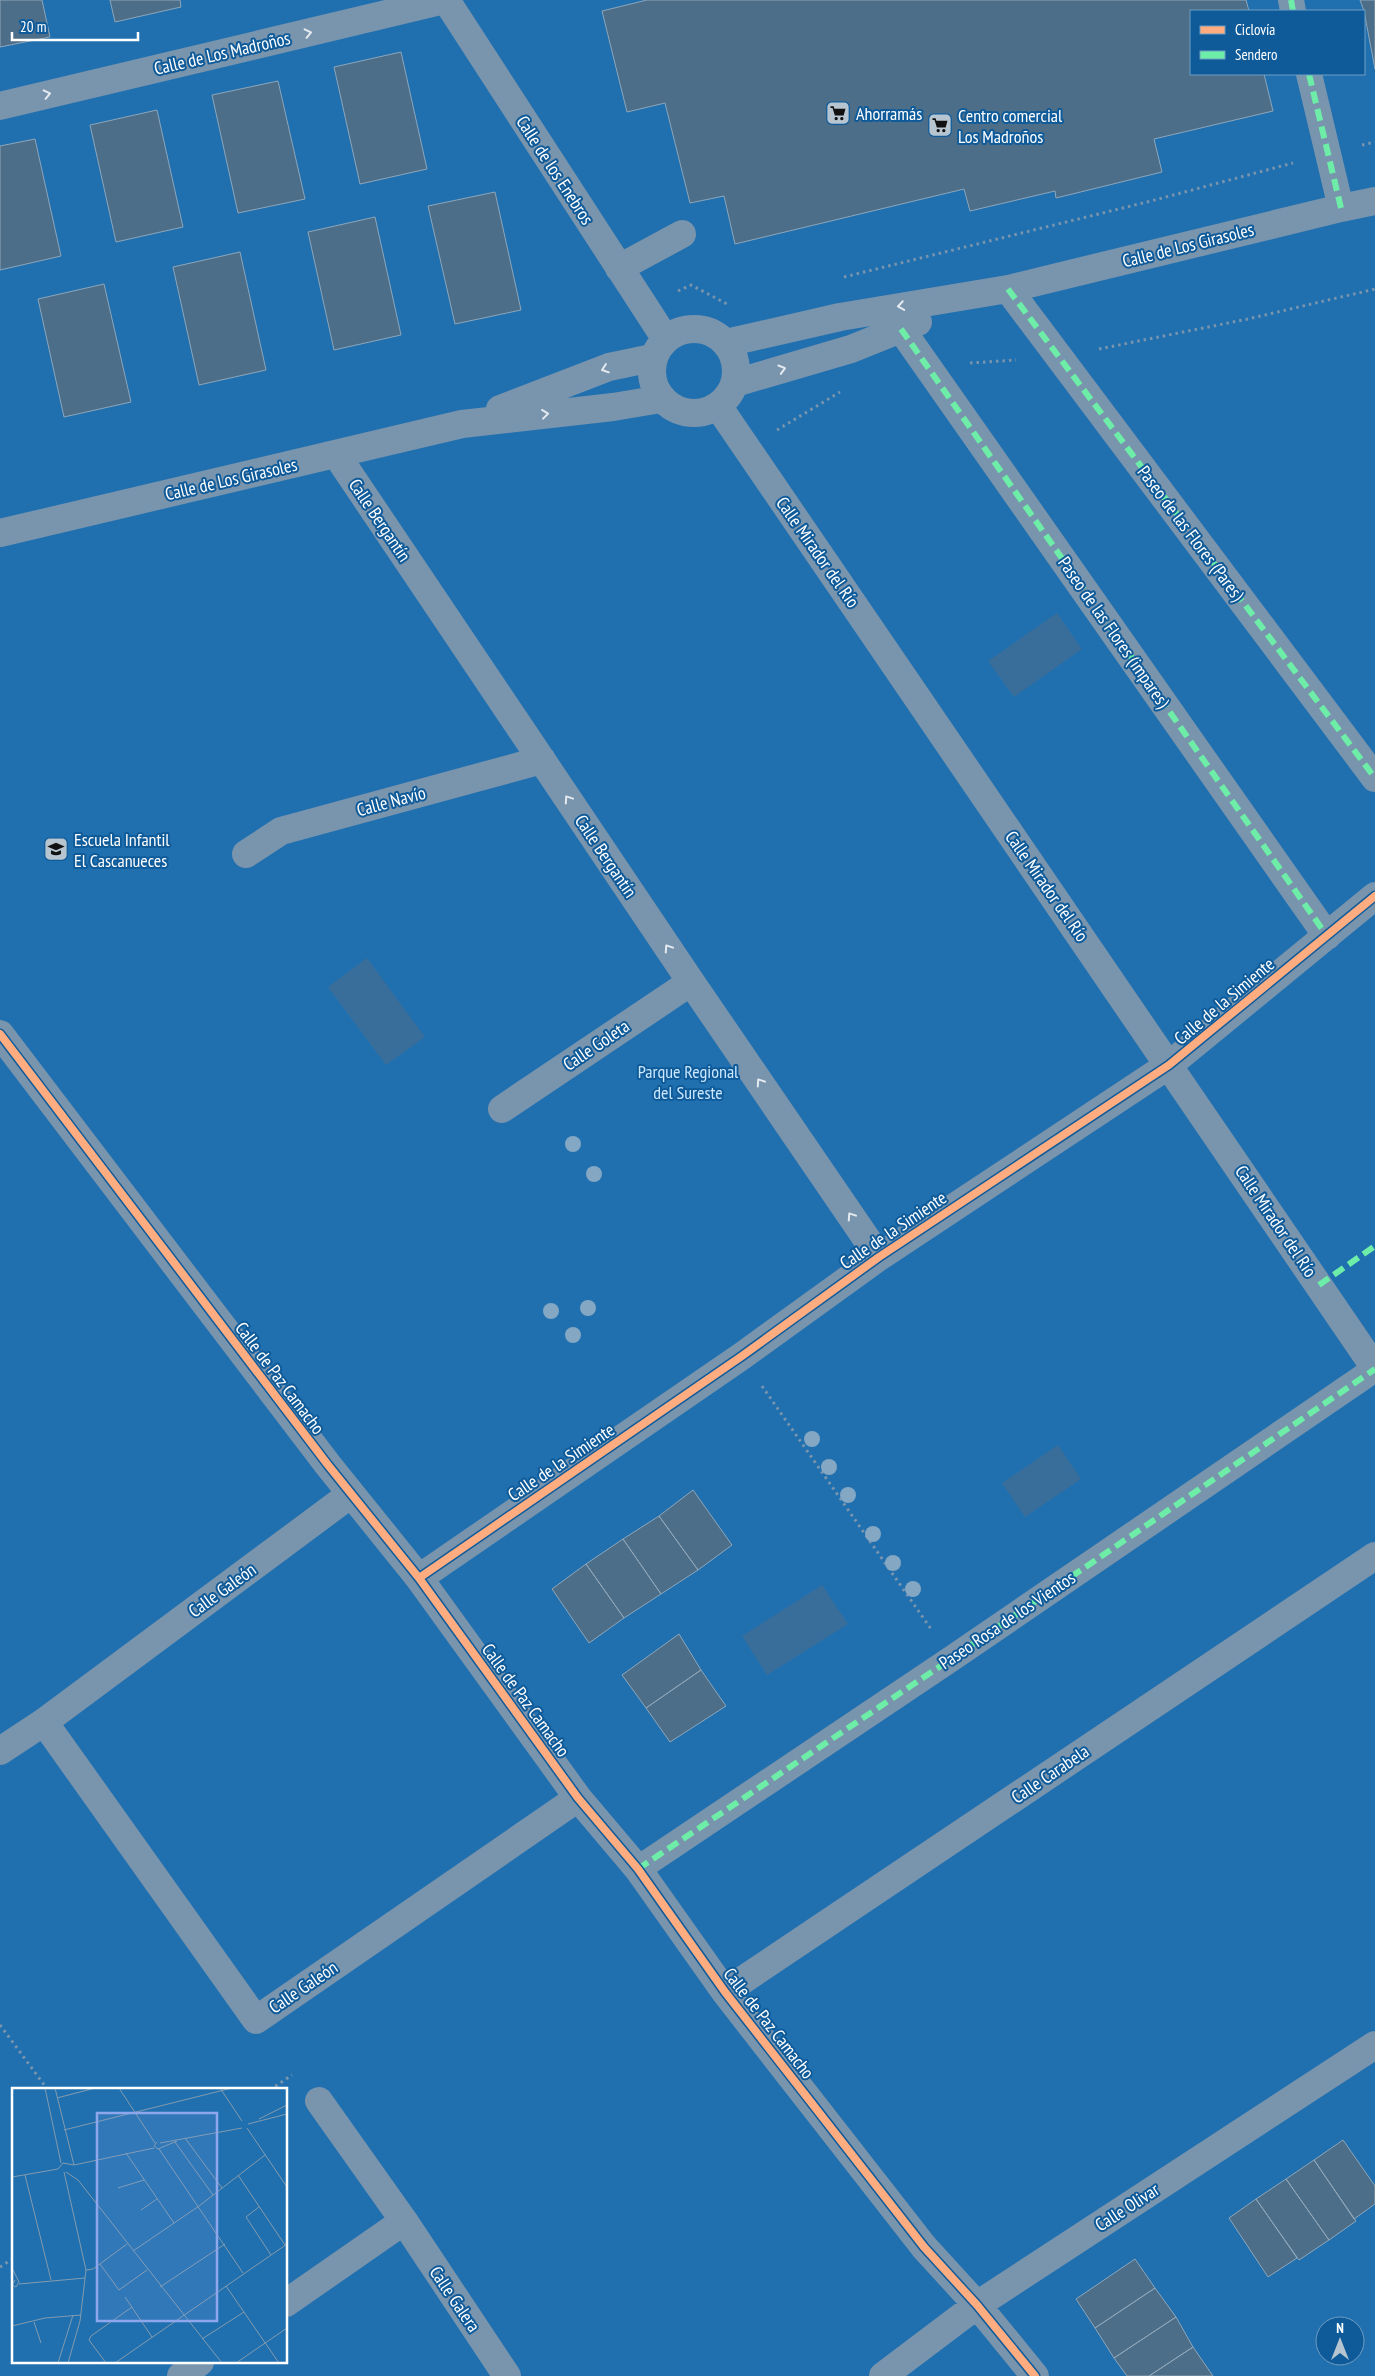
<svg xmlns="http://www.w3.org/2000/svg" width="1375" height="2376" font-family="'PT Sans Narrow',sans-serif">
<rect width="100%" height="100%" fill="#2e587a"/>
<path fill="#2070b0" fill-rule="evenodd" d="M0,0h1375v2376h-1375zM1191,11h173v63h-173zM14,2090h272v272h-272zM1325,2326h30v30h-30z"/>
<path fill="#396e9b" d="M1057,613l25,36 -68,48 -26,-36z
M367,958l58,79 -39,28 -58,-78z
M1058,1445l23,34 -56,38 -23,-34z
M822,1585l26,39 -81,51 -25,-39z"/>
<path fill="#4c6e89" stroke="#8ea6b9" d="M0,0h42l8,37 -50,10z
M110,0h70l1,7 -66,15z
M647,0h599l3,11h-58v63h73l9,37 -119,28 8,33 -106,26 -1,-7 -85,20 -6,-22 -229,55 -11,-48 -34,7 -25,-100 -38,9 -25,-101z
M1360,0h15v69l-11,-58z
M401,52l26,117 -67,15 -26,-117z
M278,81l27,118 -67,14 -26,-118z
M157,110l26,117 -67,15 -26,-117z
M35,139l26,117 -61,14v-124z
M495,192l26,118 -66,14 -27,-118z
M375,217l26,118 -67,15 -26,-118z
M240,252l26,118 -67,15 -26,-118z
M104,284l27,118 -67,15 -26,-118z
M693,1490l39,55 -34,25 -39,-54z
M659,1516l39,54 -37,24 -38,-55z
M623,1539l38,55 -37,24 -38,-54z
M586,1564l38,54 -35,25 -37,-54z
M679,1634l22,36 -55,38 -24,-33z
M701,1670l25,36 -56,36 -24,-34z
M1343,2140l32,46v18l-21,15 -40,-59z
M1314,2160l42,61 -27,19 -43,-61z
M1286,2179l43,61 -30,20 -43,-61z
M1256,2199l41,59 -29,19 -39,-59z
M1135,2259l20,29 -60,40 -19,-29z
M1155,2288l21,29 -62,41 -19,-30z
M1176,2317l17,30 -44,29h-22l-13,-18z
M1193,2347l20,29h-64z"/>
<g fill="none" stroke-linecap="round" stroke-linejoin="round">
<path stroke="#7994ad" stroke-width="3" stroke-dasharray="2.5 4" stroke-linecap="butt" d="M1362,145l13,-3
M844,277l307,-76 142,-38
M678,291l13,-6 38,20
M1099,349l149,-30 127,-30
M970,363l46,-3
M777,430l63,-38
M762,1386l169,243
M0,2025l48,65
M270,2090l22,-15
M0,2267l14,-9"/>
<path stroke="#7994ad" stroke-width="26" d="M1291,0l2,11
M1309,74l32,134
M638,1869l313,-210 424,-290"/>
<path stroke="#7994ad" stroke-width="28" d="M446,0l219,338
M0,106l445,-106
M619,268l63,-34
M1008,289l367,489
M652 371a42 42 0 1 1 84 0a42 42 0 1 1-84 0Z
M901,329l426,607
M726,343l114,-26 168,-28 333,-81 34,-7
M735,383l116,-34 67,-27
M718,406l657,962
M500,409l109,-42 43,-9
M336,454l355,528 188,275
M0,533l462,-109 151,-17 48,-8
M246,854l35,-23 261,-71
M0,1034l328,431 91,113 159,220 60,71 87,123 199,255 53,58 58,71
M502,1109l189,-127
M419,1578l323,-222 137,-99 290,-192 206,-169
M44,1722l212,298 322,-222
M0,1751l44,-29 307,-228
M725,1992l650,-436
M319,2101l85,120 103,155
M286,2303l118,-82
M181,2376l19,-14
M883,2376l94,-71 398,-260"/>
<path stroke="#6deda7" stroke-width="6" stroke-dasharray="12 6" stroke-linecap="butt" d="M1291,0l2,11
M1309,74l32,134
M1008,289l367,489
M901,329l426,607
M1319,1285l56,-39
M638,1869l313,-210 424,-290"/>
<g stroke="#0f5b9a" stroke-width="11">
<path id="cycleway" d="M0,1034l328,431 91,113 159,220 60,71 87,123 199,255 53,58 58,71
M419,1578l323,-222 137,-99 290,-192 206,-169"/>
</g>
<use href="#cycleway" stroke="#ffac80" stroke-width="8"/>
</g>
<g fill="#84a7c3">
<circle cx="573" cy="1144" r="8"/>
<circle cx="594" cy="1174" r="8"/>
<circle cx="588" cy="1308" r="8"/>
<circle cx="551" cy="1311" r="8"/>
<circle cx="573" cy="1335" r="8"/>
<circle cx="812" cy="1439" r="8"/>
<circle cx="829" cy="1467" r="8"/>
<circle cx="848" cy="1495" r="8"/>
<circle cx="873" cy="1534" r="8"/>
<circle cx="893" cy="1563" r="8"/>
<circle cx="913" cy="1589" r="8"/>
</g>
<defs><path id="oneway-chevron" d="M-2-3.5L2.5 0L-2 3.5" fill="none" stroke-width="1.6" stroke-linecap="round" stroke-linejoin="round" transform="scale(1.25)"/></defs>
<g stroke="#e4eaef">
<use href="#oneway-chevron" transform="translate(308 33) rotate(-13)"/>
<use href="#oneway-chevron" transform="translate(47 94) rotate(-13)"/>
<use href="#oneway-chevron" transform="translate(901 306) rotate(171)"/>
<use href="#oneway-chevron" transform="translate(605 369) rotate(161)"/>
<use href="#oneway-chevron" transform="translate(782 369) rotate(-16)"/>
<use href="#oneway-chevron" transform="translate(545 414) rotate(-7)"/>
<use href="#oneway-chevron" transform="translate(568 799) rotate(-124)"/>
<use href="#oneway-chevron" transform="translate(668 948) rotate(-124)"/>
<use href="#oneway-chevron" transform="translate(760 1082) rotate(-124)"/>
<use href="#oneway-chevron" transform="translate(851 1216) rotate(-124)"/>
</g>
<defs>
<g id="supermarket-square" transform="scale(1.25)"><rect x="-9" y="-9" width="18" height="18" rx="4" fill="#b6c5d0" stroke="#0f5b9a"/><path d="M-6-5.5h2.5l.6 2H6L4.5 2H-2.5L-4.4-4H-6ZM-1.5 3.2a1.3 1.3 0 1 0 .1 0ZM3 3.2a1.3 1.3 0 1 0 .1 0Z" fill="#111"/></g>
<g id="school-square" transform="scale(1.25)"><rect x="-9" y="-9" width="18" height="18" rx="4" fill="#b6c5d0" stroke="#0f5b9a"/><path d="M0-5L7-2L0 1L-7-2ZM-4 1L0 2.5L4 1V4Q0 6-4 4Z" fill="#111"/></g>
</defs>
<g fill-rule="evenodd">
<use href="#supermarket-square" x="838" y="113"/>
<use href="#supermarket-square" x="940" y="125"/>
<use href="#school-square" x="56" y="849"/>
</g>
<g text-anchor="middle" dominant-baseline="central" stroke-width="4" stroke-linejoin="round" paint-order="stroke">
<g font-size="18" fill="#fff" stroke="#0f5b9a">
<text transform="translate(222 53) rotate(-13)">Calle de Los Madroños</text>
<text transform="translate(555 170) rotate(57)">Calle de los Enebros</text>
<text transform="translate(1188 245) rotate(-14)">Calle de Los Girasoles</text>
<text transform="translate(231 479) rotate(-13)">Calle de Los Girasoles</text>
<text transform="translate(380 520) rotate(56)">Calle Bergantín</text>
<text transform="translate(1191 533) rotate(53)">Paseo de las Flores (Pares)</text>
<text transform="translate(818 552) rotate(55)">Calle Mirador del Río</text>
<text transform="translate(1114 632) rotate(55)">Paseo de las Flores (impares)</text>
<text transform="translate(391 801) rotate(-15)">Calle Navío</text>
<text transform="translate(606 856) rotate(56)">Calle Bergantín</text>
<text transform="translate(1047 886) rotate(55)">Calle Mirador del Río</text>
<text transform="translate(1224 1001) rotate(-40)">Calle de la Simiente</text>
<text transform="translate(596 1045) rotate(-34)">Calle Goleta</text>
<text transform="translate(1276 1221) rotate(56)">Calle Mirador del Río</text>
<text transform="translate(893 1230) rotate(-34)">Calle de la Simiente</text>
<text transform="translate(280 1378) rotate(53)">Calle de Paz Camacho</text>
<text transform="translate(561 1462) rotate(-34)">Calle de la Simiente</text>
<text transform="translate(222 1590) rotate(-36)">Calle Galeón</text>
<text transform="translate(1007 1620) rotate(-34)">Paseo Rosa de los Vientos</text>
<text transform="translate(526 1700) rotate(54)">Calle de Paz Camacho</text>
<text transform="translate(1050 1774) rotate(-34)">Calle Carabela</text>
<text transform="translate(303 1987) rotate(-34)">Calle Galeón</text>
<text transform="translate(769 2023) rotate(52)">Calle de Paz Camacho</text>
<text transform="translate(1127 2207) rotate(-33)">Calle Olivar</text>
<text transform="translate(455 2299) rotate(56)">Calle Galera</text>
</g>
<g font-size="18" fill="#fff" stroke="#0f5b9a" text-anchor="start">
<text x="856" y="113">Ahorramás</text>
<text x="958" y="115">Centro comercial<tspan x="958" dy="21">Los Madroños</tspan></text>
<text x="74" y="839">Escuela Infantil<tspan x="74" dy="21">El Cascanueces</tspan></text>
</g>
<g font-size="18" fill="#cbe8fe" stroke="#0f5b9a">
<text x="688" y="1071">Parque Regional<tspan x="688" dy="21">del Sureste</tspan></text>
</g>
</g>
<g transform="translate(12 2088)">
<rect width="275" height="275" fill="#2e587a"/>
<path d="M0,0h275v275h-275z" fill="#2070b0"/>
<path fill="none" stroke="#829baf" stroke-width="1" d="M33,0l16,75M43,0l19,77M107,0l36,55M208,0l22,33M45,10l38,-10M247,31l28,-14M236,36l39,-10M235,40l40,59M52,42l168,-42M173,50l37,50M145,54l-3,4 4,3 19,-8M163,54l38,53M148,55l82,-15M147,61l84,124M114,65l48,70M62,77l80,-17M46,81l5,-6 11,2M52,84l22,98 -6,51 -12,42M54,84l12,8 144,183M13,87l26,105M226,87l47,70M0,89l46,-8M106,100l26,-8M247,119l-13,10 25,38M129,122l16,-11M121,163l66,-45 66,-51M88,176l19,26 28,-20M0,180l7,14 -3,5 -4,-2 3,-5M74,182l7,-1 34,-25M7,196l66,-6M214,198l53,77M148,199l65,-43M113,209l27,40M22,234l7,21M0,238l33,-8 36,-3M190,251l42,-27M46,275l15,-48M94,275l-17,-23 2,-4 41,-29M103,275l172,-119M224,275l51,-35"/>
<path fill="#8ea6ec" fill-opacity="0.15" stroke="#8ea6ec" stroke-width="2.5" d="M85,25h120v208h-120z"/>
<rect width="275" height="275" fill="none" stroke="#fff" stroke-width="2.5"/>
</g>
<rect x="1190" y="10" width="175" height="65" fill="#0f5b9a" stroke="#6f9dc2"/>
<rect x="1200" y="26" width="25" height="8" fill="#ffac80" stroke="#6f9dc2"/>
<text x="1235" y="35" font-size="15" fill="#ffffff">Ciclovía</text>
<rect x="1200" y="51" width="25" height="8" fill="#6deda7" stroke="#6f9dc2"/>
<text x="1235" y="60" font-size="15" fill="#ffffff">Sendero</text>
<g transform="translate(1340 2341)"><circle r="24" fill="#0f5b9a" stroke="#6f9dc2"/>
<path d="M0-4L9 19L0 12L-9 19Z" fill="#b6c5d0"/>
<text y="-8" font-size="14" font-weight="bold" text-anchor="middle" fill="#ffffff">N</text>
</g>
<path d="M12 32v8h126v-8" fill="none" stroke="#ffffff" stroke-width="2.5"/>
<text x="20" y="32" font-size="15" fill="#ffffff" stroke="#0f5b9a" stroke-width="4" paint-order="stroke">20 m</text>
</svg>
